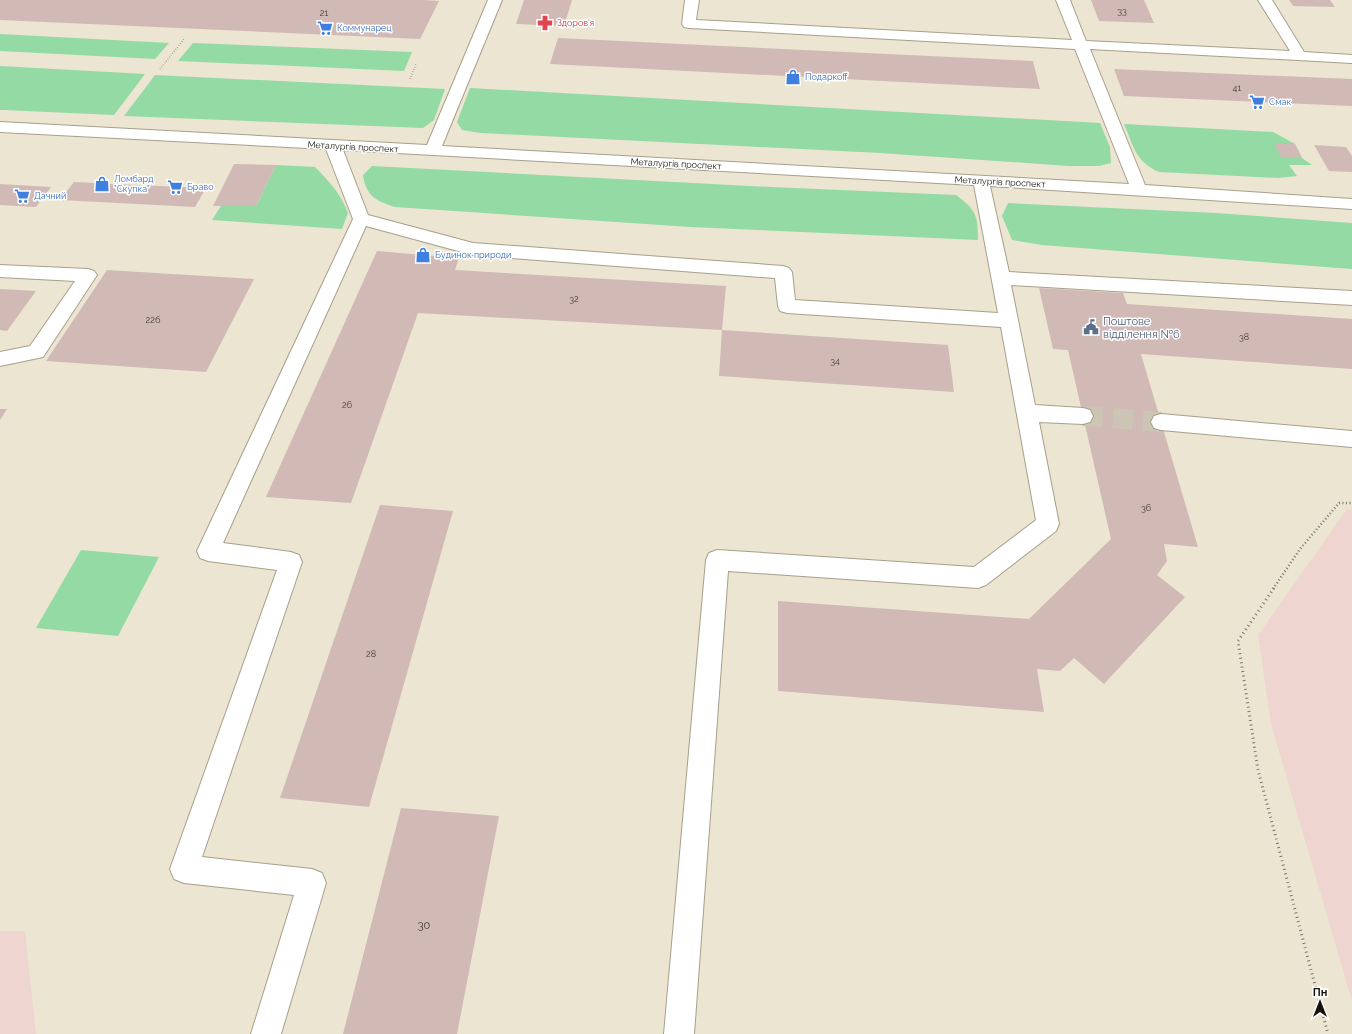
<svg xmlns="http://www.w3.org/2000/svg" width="1352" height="1034" font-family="Raleway,sans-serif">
<rect width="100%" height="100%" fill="#ece5d1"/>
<path fill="#eed5cf" d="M1347,509l5,1v491l-81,-277 -13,-89z
M0,931h25l11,103h-36z"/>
<path fill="#93daa4" d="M0,34l169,9 -14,16 -155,-8z
M193,43l219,9 -8,19 -226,-10z
M0,66l145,8 -31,41 -110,-5h-4z
M155,75l290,14 -11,31 -11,8 -299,-12z
M470,88l630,35 10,24 1,16 -12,3h-30l-189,-13 -399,-20 -19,-3 -5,-8z
M1124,124l149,8 22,12 7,14 10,7h-23l8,11 -19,2 -119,-6c-24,-11 -25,-25 -35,-48z
M276,165l39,2c14,14 26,27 33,46l-6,16 -130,-9 9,-14h35z
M372,166l399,21 185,8c20,15 22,20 22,45l-288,-13 -295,-20c-19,-6 -29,-11 -32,-32z
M1008,203l208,10 136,10v46l-310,-24 -30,-5 -10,-24z
M81,550l78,7 -41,79 -82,-8z"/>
<path fill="#d1b9b6" d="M0,0h424l15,1 -19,38 -420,-19z
M524,0h48l-8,26 -48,-2z
M1091,0h53l10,23 -55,-2z
M1289,0h41l5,7 -42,-1z
M558,38l475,23 7,28 -490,-25z
M1114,69l238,10v27l-228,-10z
M1274,143l21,1 7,14 -21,-1z
M1314,145l32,2 6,9v16l-23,-1z
M234,164l42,1 -20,41h-43z
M74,182l61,3 71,3 -11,19 -135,-7z
M0,184l51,3 -15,20 -36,-2z
M377,251l82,7 -4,12 271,16 -4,44 -304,-17 -67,190 -85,-6z
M107,270l147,9 -48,93 -160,-11z
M1039,288l84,5 4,11 225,15v50l-211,-15 57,193 -34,-3 3,17 -10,14 28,22 -81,87 -30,-26 -14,13 -23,-2 7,43 -266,-21v-90l251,18 82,-80 -43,-189 -15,-1z
M0,289l36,2 -29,40 -7,-1z
M722,330l226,15 6,47 -235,-16z
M0,409h7l-7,11z
M380,505l73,6 -84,296 -89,-9z
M401,808l98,8 -42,218h-114z"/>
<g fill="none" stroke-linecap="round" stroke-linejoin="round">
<path stroke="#ccc5b3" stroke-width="20" stroke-dasharray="20 10" stroke-linecap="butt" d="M1083,416l78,6"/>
<g stroke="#a79f8c" stroke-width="2">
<path id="minor" d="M488,0h14l-60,146 687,38 -54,-135 -386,-21 -5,-1 -2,-3 3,-24h14l-3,20 376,20 -16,-40h14l16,41 204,10 -32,-51h14l32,52 48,3v8l-262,-14 55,136 207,14v10l-362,-23 19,86 343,19v14l-341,-20 24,120 48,3 7,2 3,6 -3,6 -7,2 -44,-2 20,102 -3,7 -70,54 -8,3 -250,-17 -34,463h-30l42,-474 3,-7 8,-3 257,17 62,-47 -35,-193 -214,-14 -7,-2 -2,-5 -3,-28 -302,-23 -107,-29 -143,317 68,9 8,3 3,7 -100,295 110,12 10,4 4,10 -45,151h-30l43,-139 -110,-12 -10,-4 -4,-10 107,-299 -69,-9 -8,-3 -3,-7 156,-332 -27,-70 -326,-17v-10l427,23zM343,150l631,35 24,128 -203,-13 -3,-28 -3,-4 -6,-2 -310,-23 -105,-28z
M0,265l88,4 6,2 3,4 -54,82 -43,9v-14l30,-6 45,-65 -75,-4z
M1161,414l191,17v16l-191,-17 -7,-2 -3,-6 3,-6z"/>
</g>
<path stroke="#7c776a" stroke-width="1.5" stroke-dasharray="0.5 2" stroke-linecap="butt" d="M160,69l24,-30
M410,79l6,-15"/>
<path stroke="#7c776a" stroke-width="2.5" stroke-dasharray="1 2.5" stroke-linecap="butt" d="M1273,589l27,-40 39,-46h13"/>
<path stroke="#7c776a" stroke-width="3" stroke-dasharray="1 3.5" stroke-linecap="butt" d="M1274,588l-36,53 20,129 70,264"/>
<use href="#minor" fill="#fff" fill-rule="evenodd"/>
</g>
<defs>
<g id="pharmacy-bare" transform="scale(1.2)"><path d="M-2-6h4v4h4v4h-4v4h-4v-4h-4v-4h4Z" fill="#e0444e" stroke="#fff" stroke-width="2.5" paint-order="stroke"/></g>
<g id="supermarket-bare" transform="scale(1.2)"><path d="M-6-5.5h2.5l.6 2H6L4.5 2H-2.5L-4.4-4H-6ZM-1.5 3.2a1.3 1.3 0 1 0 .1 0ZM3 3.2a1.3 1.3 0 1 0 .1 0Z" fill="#3f7fe0" stroke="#fff" stroke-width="2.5" paint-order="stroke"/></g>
<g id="shop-bare" transform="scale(1.2)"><path d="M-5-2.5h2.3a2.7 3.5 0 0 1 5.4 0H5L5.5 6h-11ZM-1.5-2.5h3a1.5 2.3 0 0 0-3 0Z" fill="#3f7fe0" stroke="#fff" stroke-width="2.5" paint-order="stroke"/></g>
<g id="civic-bare" transform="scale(1.2)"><path d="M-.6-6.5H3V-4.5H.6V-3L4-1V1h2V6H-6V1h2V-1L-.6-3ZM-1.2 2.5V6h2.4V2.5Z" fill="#5c6f8a" stroke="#fff" stroke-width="2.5" paint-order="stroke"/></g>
</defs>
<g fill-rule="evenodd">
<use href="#pharmacy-bare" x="545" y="23"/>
<use href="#supermarket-bare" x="325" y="28"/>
<use href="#shop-bare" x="793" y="77"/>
<use href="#supermarket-bare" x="1257" y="102"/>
<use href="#shop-bare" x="102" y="184"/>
<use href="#supermarket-bare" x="175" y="187"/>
<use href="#supermarket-bare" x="22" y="196"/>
<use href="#shop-bare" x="423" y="255"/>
<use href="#civic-bare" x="1091" y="327"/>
</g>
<g text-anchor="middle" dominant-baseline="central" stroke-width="3" stroke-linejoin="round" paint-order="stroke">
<g font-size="9" fill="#443c36">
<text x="1122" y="11">33</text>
<text x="324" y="13">21</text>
<text x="1237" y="88">41</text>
<text x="574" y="299">32</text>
<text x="153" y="320">22б</text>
<text x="1244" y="337">38</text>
<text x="835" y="361">34</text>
<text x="347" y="405">26</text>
<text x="1146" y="508">36</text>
<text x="371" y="654">28</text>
</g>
<g font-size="9" fill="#be3a42" stroke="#fff" text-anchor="start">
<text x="557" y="23">Здоров'я</text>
</g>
<g font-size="9" fill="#366cbe" stroke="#fff" text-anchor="start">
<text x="337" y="28">Коммунарец</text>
<text x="805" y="77">Подаркоff</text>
<text x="1269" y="102">Смак</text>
<text x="114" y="179">Ломбард<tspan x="114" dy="10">"Скупка"</tspan></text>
<text x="187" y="187">Браво</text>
<text x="34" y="196">Дачний</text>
<text x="435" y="255">Будинок природи</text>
</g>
<g font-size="9" fill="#15120b" stroke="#fff">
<text transform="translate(353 147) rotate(3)">Металургів проспект</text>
<text transform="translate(676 164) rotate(3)">Металургів проспект</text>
<text transform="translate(1000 182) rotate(3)">Металургів проспект</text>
</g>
<g font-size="11" fill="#4e5e75" stroke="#fff" text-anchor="start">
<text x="1103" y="321">Поштове<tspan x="1103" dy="13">відділення №6</tspan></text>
</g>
<g font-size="11" fill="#443c36">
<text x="424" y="925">30</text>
</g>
</g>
<g transform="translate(1320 1002)" stroke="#ffffff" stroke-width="3" paint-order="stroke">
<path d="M0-3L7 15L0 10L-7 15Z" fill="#15120b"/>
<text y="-6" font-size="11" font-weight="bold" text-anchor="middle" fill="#15120b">Пн</text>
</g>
</svg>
